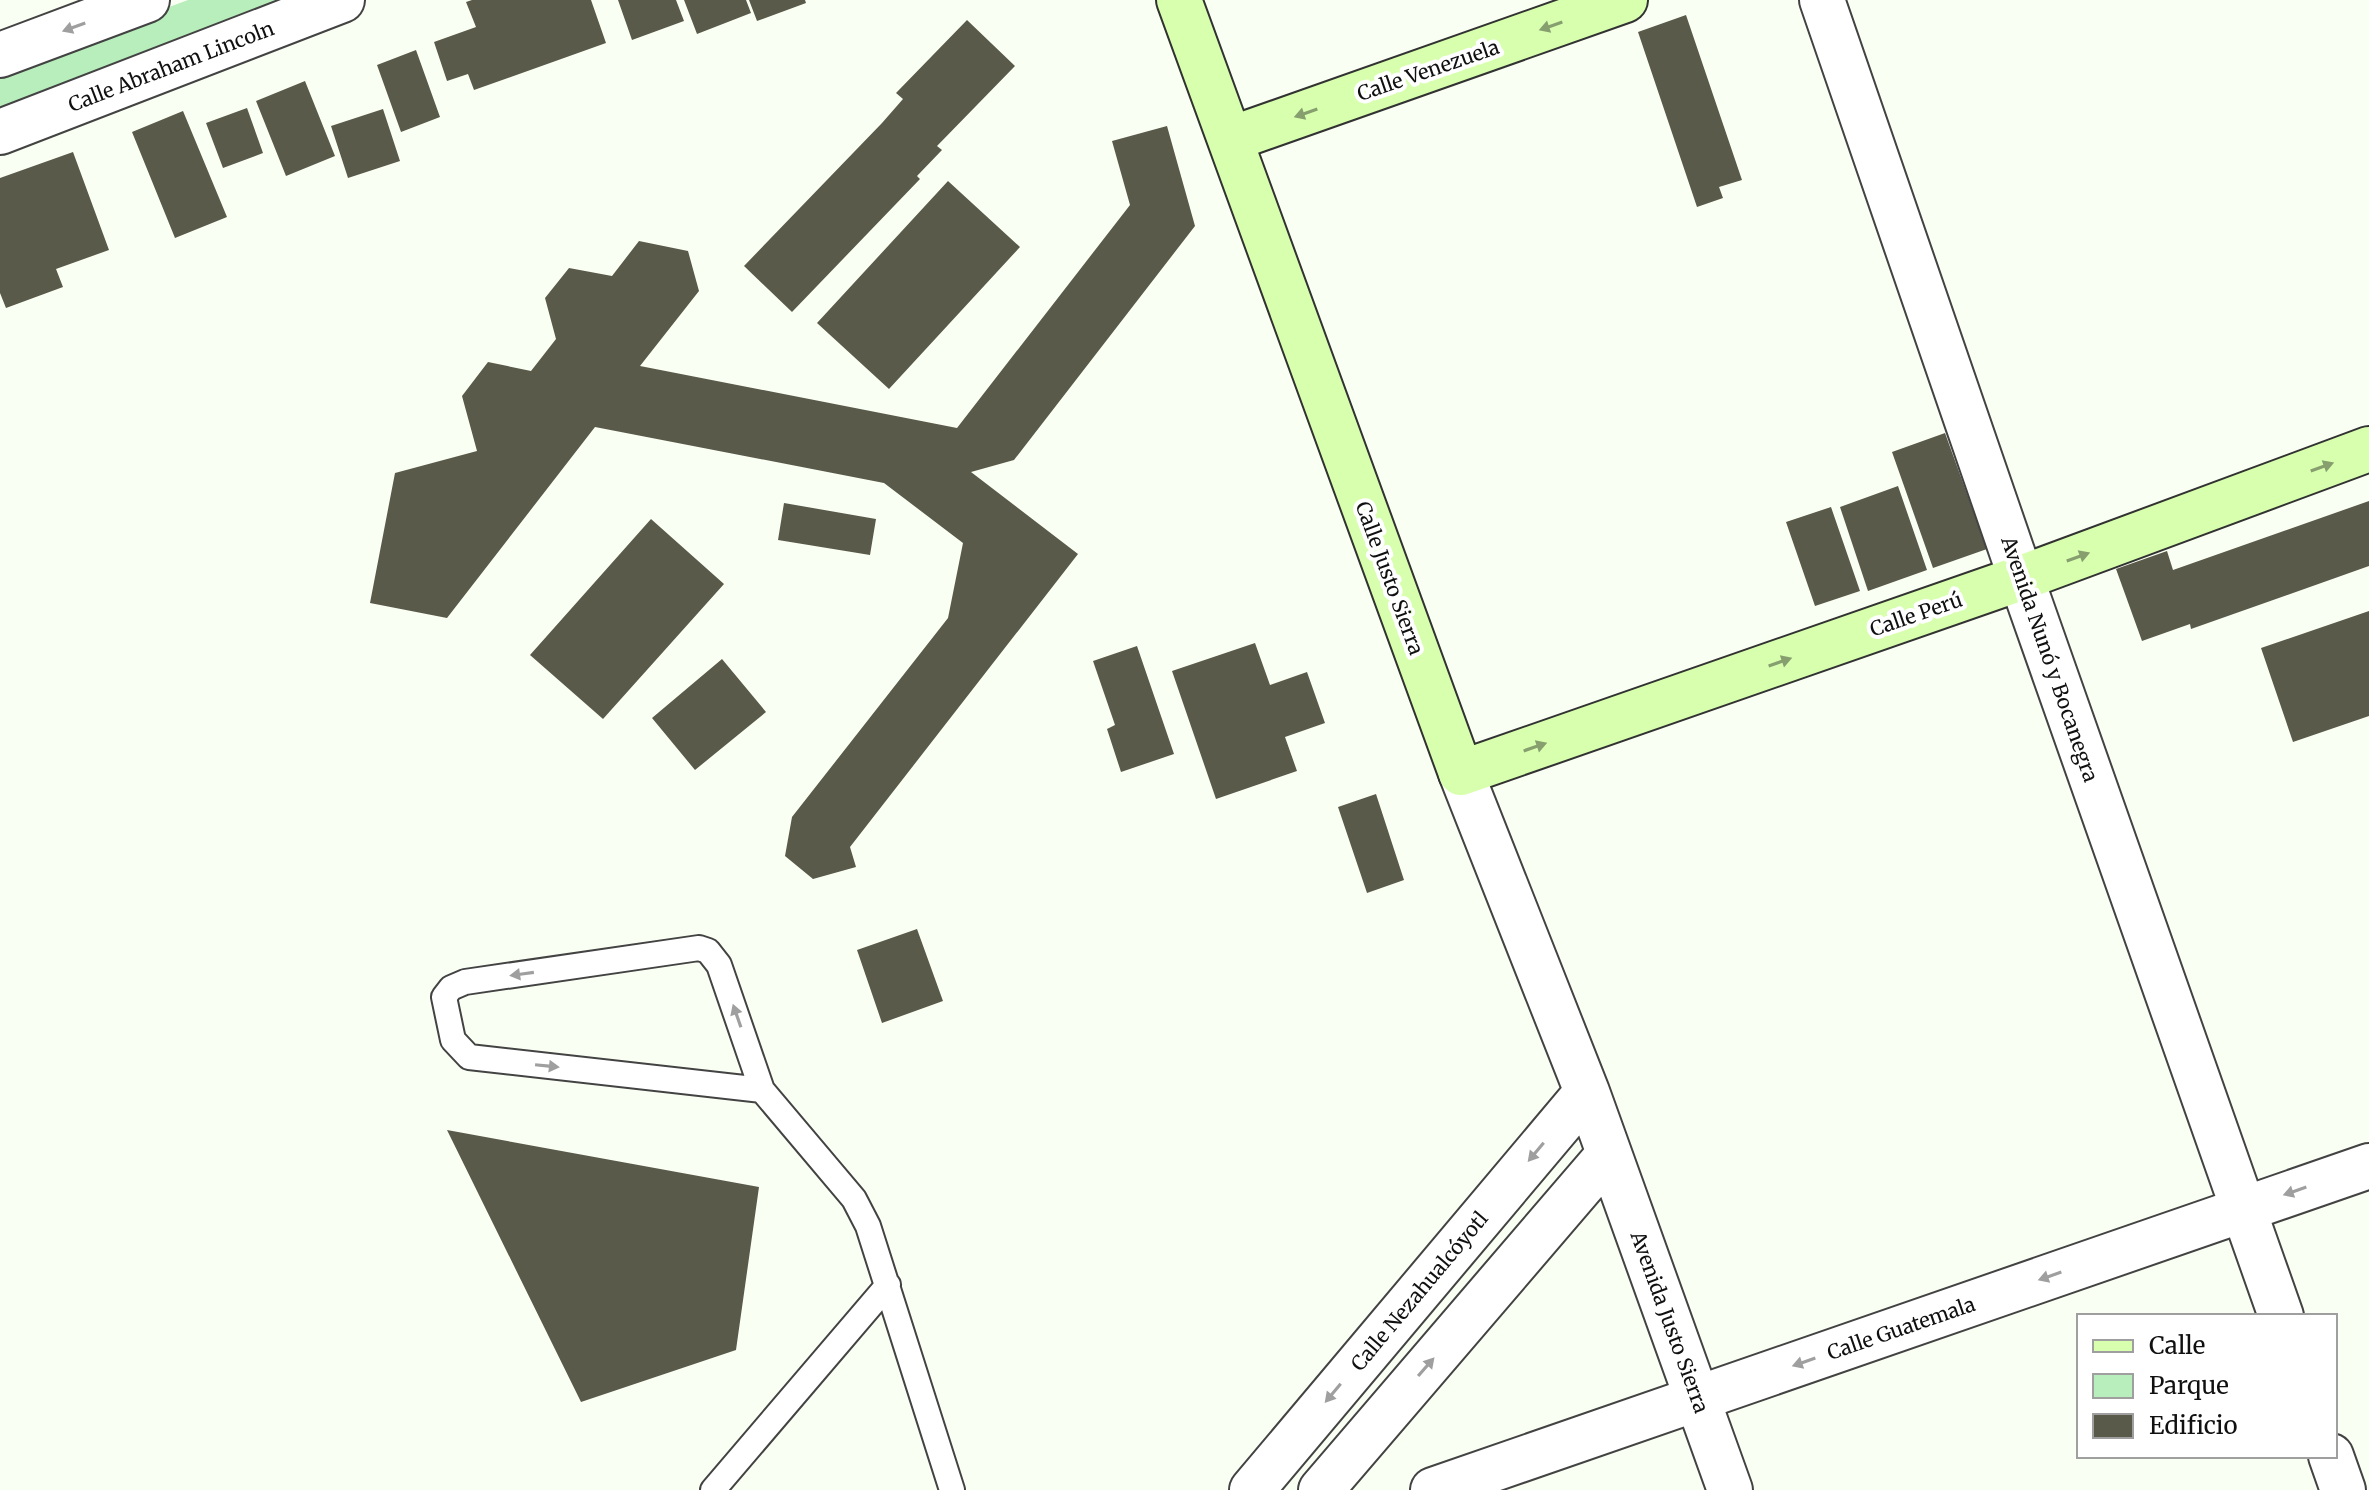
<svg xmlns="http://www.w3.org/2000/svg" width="2369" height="1490" font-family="Merriweather,serif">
<rect width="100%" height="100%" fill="#fafff3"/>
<path fill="#b8eebc" d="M188,0h121l-309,115v-45z"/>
<path fill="#5a5a4b" d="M472,0h119l15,43 -132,47 -6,-16 -21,7 -13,-39 42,-15 -10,-25z
M618,0h58l8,21 -52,19z
M684,0h62l5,13 -54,21z
M749,0h56l1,3 -49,18z
M1686,15l56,165 -23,7 4,11 -26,9 -59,-175z
M967,20l48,46 -78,80 5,4 -25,26 3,3 -128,133 -48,-46 138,-143 21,-24 -7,-6z
M416,50l24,67 -39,15 -24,-67z
M305,81l30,75 -49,20 -30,-75z
M247,108l16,45 -40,15 -17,-45z
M383,109l17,52 -52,17 -17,-52z
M183,111l44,106 -52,21 -43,-106z
M1167,126l28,100 -181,234 -43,12 107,82 -228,293 6,20 -43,12 -28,-23 7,-39 156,-199 15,-75 -79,-60 -289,-56 -148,191 -77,-15 25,-130 82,-22 -15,-55 26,-34 43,9 25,-32 -11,-41 24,-30 43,8 27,-35 49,10 11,40 -59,75 317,62 173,-223 -18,-64z
M73,152l36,98 -53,19 7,18 -57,21 -6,-15v-115z
M948,181l72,66 -131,142 -72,-66z
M1945,433l42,116 -54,19 -41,-116z
M1898,486l29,84 -59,21 -28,-84z
M2369,501v65l-178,63 -1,-5 -48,17 -26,-72 51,-18 6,19z
M784,503l92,16 -6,36 -92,-15z
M1831,507l29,84 -45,15 -29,-84z
M651,519l73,65 -121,135 -73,-64z
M2369,611v105l-76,26 -32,-94z
M1255,643l15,42 37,-13 18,51 -40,14 12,34 -81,28 -44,-128z
M1137,646l37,108 -53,18 -14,-43 8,-4 -22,-64z
M722,659l44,53 -71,58 -43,-52z
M1376,794l28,86 -37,13 -29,-86z
M917,929l26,72 -61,22 -25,-73z
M447,1130l312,57 -23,163 -155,52z"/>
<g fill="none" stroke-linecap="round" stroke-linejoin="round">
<g stroke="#434343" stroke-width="28">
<path id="service" d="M762,1090l-293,-33 -16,-17 -9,-43 7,-9 14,-6 234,-34 9,3 11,14 43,125 92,109 14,27 84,264
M713,1490l175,-205"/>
</g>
<g stroke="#434343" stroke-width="48">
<path id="minor" d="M1822,0l199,578 260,738
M0,55l147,-55
M0,132l342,-132
M2331,1456l12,34
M1433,1490l936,-324"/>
</g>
<g stroke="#434343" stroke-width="48">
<path id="tertiary" d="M1461,773l126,319 143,398
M1252,1490l335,-398
M1321,1490l288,-336"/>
</g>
<g stroke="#323232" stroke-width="48">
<path id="secondary" d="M1179,0l282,773 560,-195 348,-129
M1231,139l394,-139"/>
</g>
<use href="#service" stroke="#fff" stroke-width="24"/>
<use href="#minor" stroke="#fff" stroke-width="44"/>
<use href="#tertiary" stroke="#fff" stroke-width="44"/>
<use href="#secondary" stroke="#d7ffae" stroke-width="44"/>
</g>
<defs><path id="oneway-solid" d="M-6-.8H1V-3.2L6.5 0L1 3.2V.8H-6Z" transform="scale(2)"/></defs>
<g fill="#879f6f">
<use href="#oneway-solid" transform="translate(1551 26) rotate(161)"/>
<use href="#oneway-solid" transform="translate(1306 113) rotate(161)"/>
<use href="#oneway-solid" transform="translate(2322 467) rotate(-20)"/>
<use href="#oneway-solid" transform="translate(2078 557) rotate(-20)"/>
<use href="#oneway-solid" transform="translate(1780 662) rotate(-19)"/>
<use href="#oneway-solid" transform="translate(1535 747) rotate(-19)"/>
</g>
<g fill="#9f9f9f">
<use href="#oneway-solid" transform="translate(74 27) rotate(160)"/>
<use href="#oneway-solid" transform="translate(522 974) rotate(172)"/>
<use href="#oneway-solid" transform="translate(737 1016) rotate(-109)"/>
<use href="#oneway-solid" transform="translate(547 1066) rotate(6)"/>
<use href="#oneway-solid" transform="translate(1536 1152) rotate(130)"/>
<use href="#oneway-solid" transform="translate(2295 1191) rotate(161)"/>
<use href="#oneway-solid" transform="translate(2050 1276) rotate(161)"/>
<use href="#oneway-solid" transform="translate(1804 1362) rotate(161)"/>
<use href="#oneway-solid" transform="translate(1426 1367) rotate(-49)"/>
<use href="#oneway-solid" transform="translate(1333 1393) rotate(130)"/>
</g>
<g text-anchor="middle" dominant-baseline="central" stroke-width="8" stroke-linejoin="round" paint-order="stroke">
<g font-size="20" fill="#101010" stroke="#fff">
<text transform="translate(171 66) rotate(-21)">Calle Abraham Lincoln</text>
<text transform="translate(1428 70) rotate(-19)">Calle Venezuela</text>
<text transform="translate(1390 578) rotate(70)">Calle Justo Sierra</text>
<text transform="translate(1916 614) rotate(-19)">Calle Perú</text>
<text transform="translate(2050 659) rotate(71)">Avenida Nunó y Bocanegra</text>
<text transform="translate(1419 1291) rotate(-50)">Calle Nezahualcóyotl</text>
<text transform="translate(1670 1322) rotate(70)">Avenida Justo Sierra</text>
<text transform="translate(1901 1328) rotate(-19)">Calle Guatemala</text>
</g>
</g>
<rect x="2077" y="1314" width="260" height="144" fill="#ffffff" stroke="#9f9f9f" stroke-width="2"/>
<rect x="2093" y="1340" width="40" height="12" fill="#d7ffae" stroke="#9f9f9f" stroke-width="2"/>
<text x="2149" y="1354" font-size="24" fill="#101010">Calle</text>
<rect x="2093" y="1374" width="40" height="24" fill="#b8eebc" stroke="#9f9f9f" stroke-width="2"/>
<text x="2149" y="1394" font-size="24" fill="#101010">Parque</text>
<rect x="2093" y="1414" width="40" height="24" fill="#5a5a4b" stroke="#9f9f9f" stroke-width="2"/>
<text x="2149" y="1434" font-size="24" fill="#101010">Edificio</text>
</svg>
